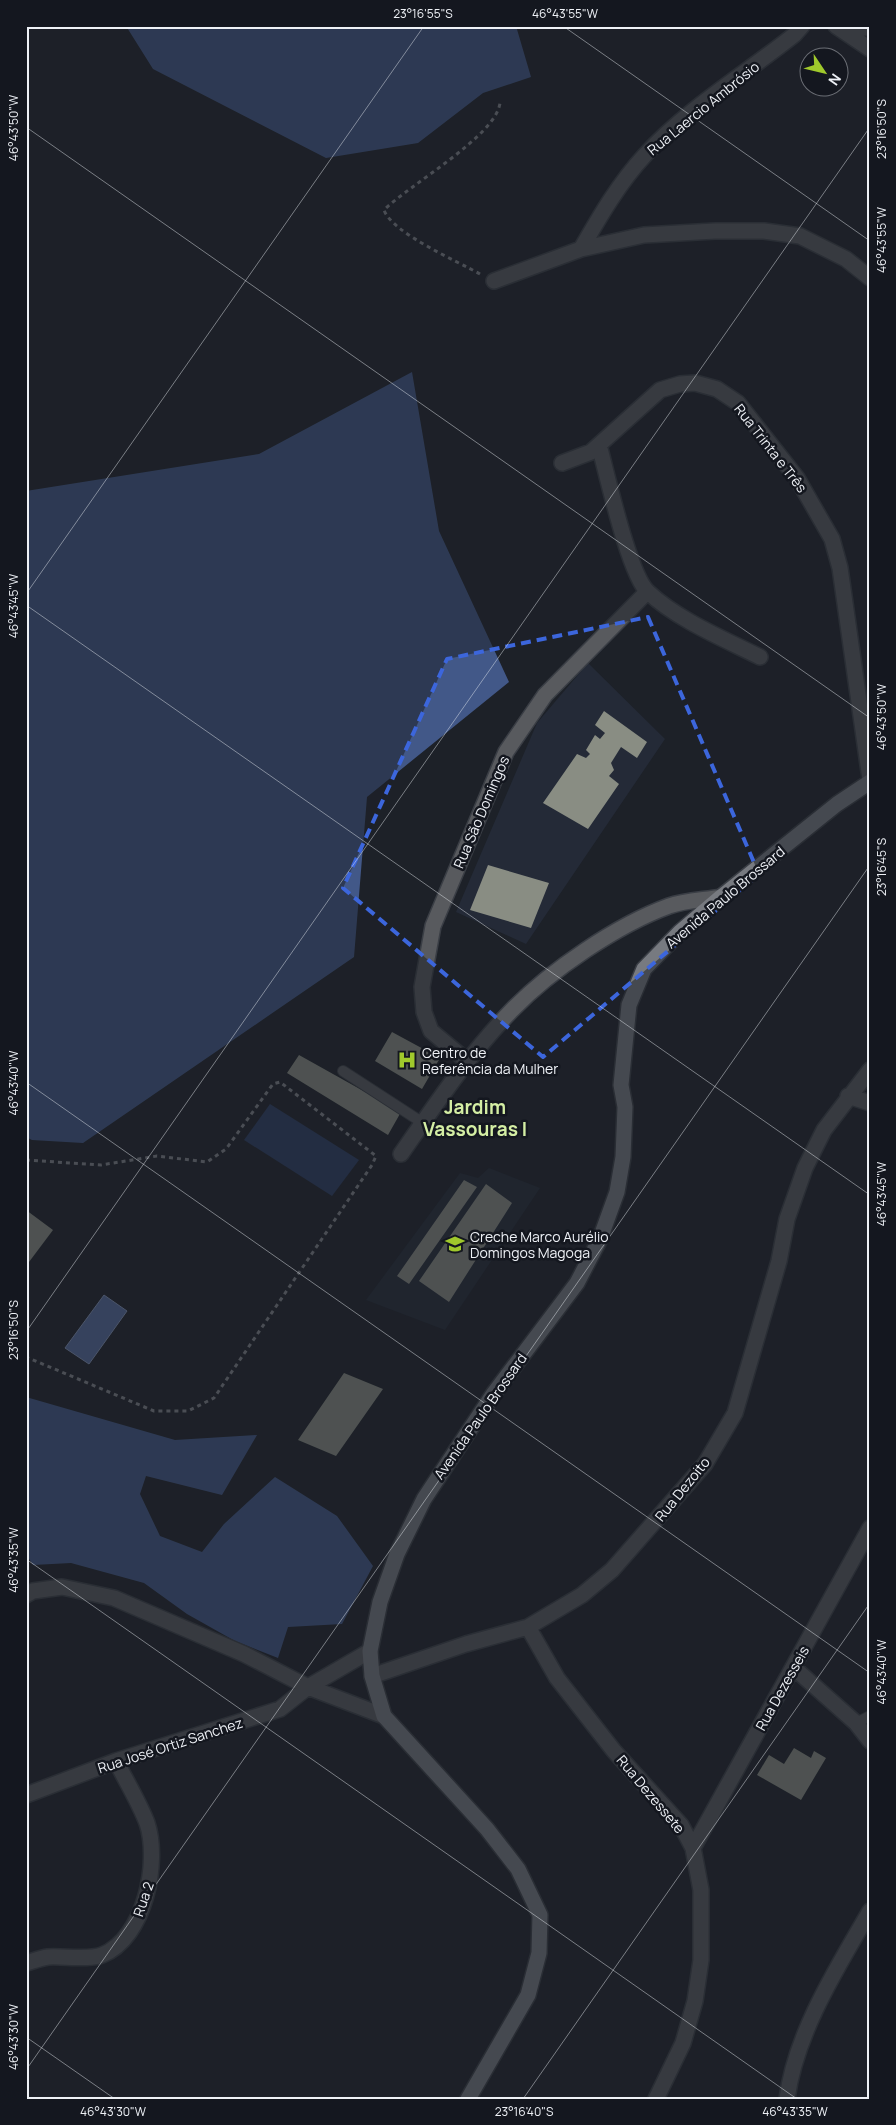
<svg xmlns="http://www.w3.org/2000/svg" width="896" height="2125" font-family="Manrope,sans-serif">
<rect width="100%" height="100%" fill="#1d2128"/>
<path fill="#242a37" d="M588,663l77,76 -139,205 -70,-32 81,-189z
M489,1168l51,20 -95,142 -79,-30 94,-127 18,5z"/>
<path fill="#2b3c62" d="M270,1104l89,56 -27,36 -88,-56z"/>
<path fill="#425888" d="M126,26h390l15,51 -48,16 -65,50 -92,15 -173,-89z
M412,372l27,159 70,151 -142,115 -13,160 -271,186 -51,-3 -6,-3v-646l233,-37z
M26,1397l149,43 82,-5 -35,60 -76,-19 -6,18 20,42 42,16 22,-28 51,-47 62,39 36,50 -31,58 -54,3 -10,31 -43,-17 -48,-27 -43,-31 -73,-20 -38,2 -7,-11z"/>
<path fill="#556b9d" stroke="#8393b8" d="M104,1295l23,16 -38,53 -24,-16z"/>
<path fill="#898d83" d="M604,711l43,31 -10,16 -16,-11 -10,16 3,7 -5,6 10,8 -31,45 -45,-26 34,-49 9,4 4,-4 -4,-4 9,-15 5,4 5,-6 -10,-8z
M488,865l61,18 -18,45 -61,-18z
M392,1032l48,26 -18,31 -47,-28z
M299,1055l102,57 -13,23 -101,-62z
M464,1180l13,7 -68,97 -12,-8z
M486,1184l26,19 -63,99 -30,-21z
M26,1210l27,20 -27,36z
M344,1373l39,16 -47,67 -38,-16z
M794,1748l17,10 3,-7 12,7 -25,42 -44,-25 12,-20 15,9z"/>
<g fill="none" stroke-linecap="round" stroke-linejoin="round">
<g stroke="#3a3e45" stroke-width="12">
<path id="lane" d="M343,1071l80,52
M856,1723l14,-7"/>
</g>
<g stroke="#3a3e45" stroke-width="18">
<path id="street" d="M836,26l34,23
M841,27l29,1
M581,249c19,-33 38,-66 64,-94 43,-47 100,-81 149,-120l8,-9
M494,281l87,-32 63,-14 71,-4h49l36,5 46,23 24,19
M599,445c8,29 30,130 49,147 30,28 76,47 112,65
M562,463l29,-11 69,-62 20,-6 15,-1 22,6 21,14 59,75 35,61 8,29 30,211
M467,1061l-36,-30 -7,-19 -2,-25 11,-61 73,-174 39,-57 102,-103
M848,1096l22,7
M401,1154c34,-49 69,-101 111,-144 39,-40 105,-85 157,-104 16,-6 36,-6 52,-9
M26,1595l7,-4 29,-4 52,11 130,56 64,33 76,29
M528,1627l29,51 57,73 67,74 12,23 8,42v70l-6,41 -12,42 -27,56
M793,1667l63,56 14,18
M372,1676l94,-32 62,-17 54,-32 30,-25 93,-106 30,-51 44,-152 8,-42 18,-51 19,-38 46,-60
M26,1795l90,-34 164,-52 28,-22 62,-36
M693,1848l177,-320
M26,1963c7,-2 15,-5 22,-6 15,-1 42,3 54,-2 43,-17 58,-93 45,-132 -8,-21 -21,-42 -31,-62
M787,2099c8,-65 51,-133 83,-188"/>
</g>
<g stroke="#3a3e45" stroke-width="18">
<path id="secondary" d="M468,2099l60,-104 11,-42 1,-38 -22,-46 -31,-40 -103,-113 -12,-40 -2,-25 10,-49 17,-48 27,-55 70,-106 83,-110 23,-44 17,-47 6,-35 2,-50 -4,-22 8,-80 15,-36 36,-37 41,-35 116,-93 33,-22"/>
</g>
<path stroke="#808389" stroke-width="3" stroke-dasharray="4 4" stroke-linecap="butt" d="M480,274c-23,-13 -88,-41 -96,-64 25,-25 112,-74 116,-107
M26,1160l75,5 56,-9 50,6 19,-13 47,-65 7,-2 96,74 -4,9 -158,233 -26,13h-34l-128,-54"/>
<use href="#lane" stroke="#585a5e" stroke-width="10"/>
<use href="#street" stroke="#585a5e" stroke-width="15"/>
<use href="#secondary" stroke="#777a80" stroke-width="15"/>
</g>
<path d="M0 0H896V2125H0ZM648,617l111,257 -216,183 -200,-169 104,-229z" fill="#1d2128" fill-opacity=".55" fill-rule="evenodd"/>
<path fill="none" stroke="#3c66dc" stroke-width="4" stroke-dasharray="10 6" stroke-linejoin="round" d="M648,617l111,257 -216,183 -200,-169 104,-229z"/>
<path fill="none" stroke="#eef1f6" stroke-width="1" stroke-opacity="0.45" d="M563,26l307,215M26,127l844,591M26,594l398,-568M26,605l844,590M26,1082l844,591M26,1332l844,-1205M26,1559l771,540M26,2037l89,62M26,2070l844,-1205M523,2099l347,-496"/>
<defs>
<g id="hospital-bare" transform="scale(1.5)"><path d="M-5-5h3v3.5h4V-5h3V5h-3V1.5h-4V5h-3Z" fill="#a0c92c" stroke="#14171f" stroke-width="2.5" paint-order="stroke"/></g>
<g id="school-bare" transform="scale(1.5)"><path d="M0-5L7-2L0 1L-7-2ZM-4 1L0 2.5L4 1V4Q0 6-4 4Z" fill="#a0c92c" stroke="#14171f" stroke-width="2.5" paint-order="stroke"/></g>
</defs>
<g fill-rule="evenodd">
<use href="#hospital-bare" x="407" y="1060"/>
<use href="#school-bare" x="455" y="1244"/>
</g>
<g text-anchor="middle" dominant-baseline="central" stroke-width="5" stroke-linejoin="round" paint-order="stroke">
<g font-size="14" fill="#eef1f6" stroke="#14171f">
<text transform="translate(703 108) rotate(-39)">Rua Laercio Ambrósio</text>
<text transform="translate(771 448) rotate(52)">Rua Trinta e Três</text>
<text transform="translate(481 812) rotate(-67)">Rua São Domingos</text>
<text transform="translate(725 897) rotate(-40)">Avenida Paulo Brossard</text>
<text transform="translate(480 1416) rotate(-55)">Avenida Paulo Brossard</text>
<text transform="translate(682 1489) rotate(-51)">Rua Dezoito</text>
<text transform="translate(782 1688) rotate(-61)">Rua Dezesseis</text>
<text transform="translate(170 1745) rotate(-18)">Rua José Ortiz Sanchez</text>
<text transform="translate(651 1794) rotate(50)">Rua Dezessete</text>
<text transform="translate(143 1899) rotate(-71)">Rua 2</text>
</g>
<g font-size="14" fill="#eef1f6" stroke="#14171f" text-anchor="start">
<text x="422" y="1052">Centro de<tspan x="422" dy="16">Referência da Mulher</tspan></text>
<text x="470" y="1236">Creche Marco Aurélio<tspan x="470" dy="16">Domingos Magoga</tspan></text>
</g>
<g font-size="19" font-weight="bold" fill="#d4eea4" stroke="#14171f">
<text x="475" y="1107">Jardim<tspan x="475" dy="22">Vassouras I</tspan></text>
</g>
</g>
<rect width="896" height="2125" fill="none" stroke="#14171f" stroke-width="55"/>
<g transform="translate(824 72) rotate(125)"><circle r="24" fill="#14171f" stroke="#6b6e75"/>
<path d="M0-4L9 19L0 12L-9 19Z" fill="#a0c92c"/>
<text y="-8" font-size="14" font-weight="bold" text-anchor="middle" fill="#eef1f6">N</text>
</g>
<rect x="28" y="28" width="840" height="2070" fill="none" stroke="#eef1f6" stroke-width="2"/>
<g font-size="12" text-anchor="middle" fill="#eef1f6">
<text x="423" y="18">23°16'55"S</text>
<text x="565" y="18">46°43'55"W</text>
<text transform="translate(14 128) rotate(-90)" y="4">46°43'50"W</text>
<text transform="translate(882 129) rotate(-90)" y="4">23°16'50"S</text>
<text transform="translate(882 240) rotate(-90)" y="4">46°43'55"W</text>
<text transform="translate(14 606) rotate(-90)" y="4">46°43'45"W</text>
<text transform="translate(882 717) rotate(-90)" y="4">46°43'50"W</text>
<text transform="translate(882 867) rotate(-90)" y="4">23°16'45"S</text>
<text transform="translate(14 1083) rotate(-90)" y="4">46°43'40"W</text>
<text transform="translate(882 1194) rotate(-90)" y="4">46°43'45"W</text>
<text transform="translate(14 1330) rotate(-90)" y="4">23°16'50"S</text>
<text transform="translate(14 1560) rotate(-90)" y="4">46°43'35"W</text>
<text transform="translate(882 1672) rotate(-90)" y="4">46°43'40"W</text>
<text transform="translate(14 2037) rotate(-90)" y="4">46°43'30"W</text>
<text x="113" y="2116">46°43'30"W</text>
<text x="524" y="2116">23°16'40"S</text>
<text x="795" y="2116">46°43'35"W</text>
</g>
</svg>
